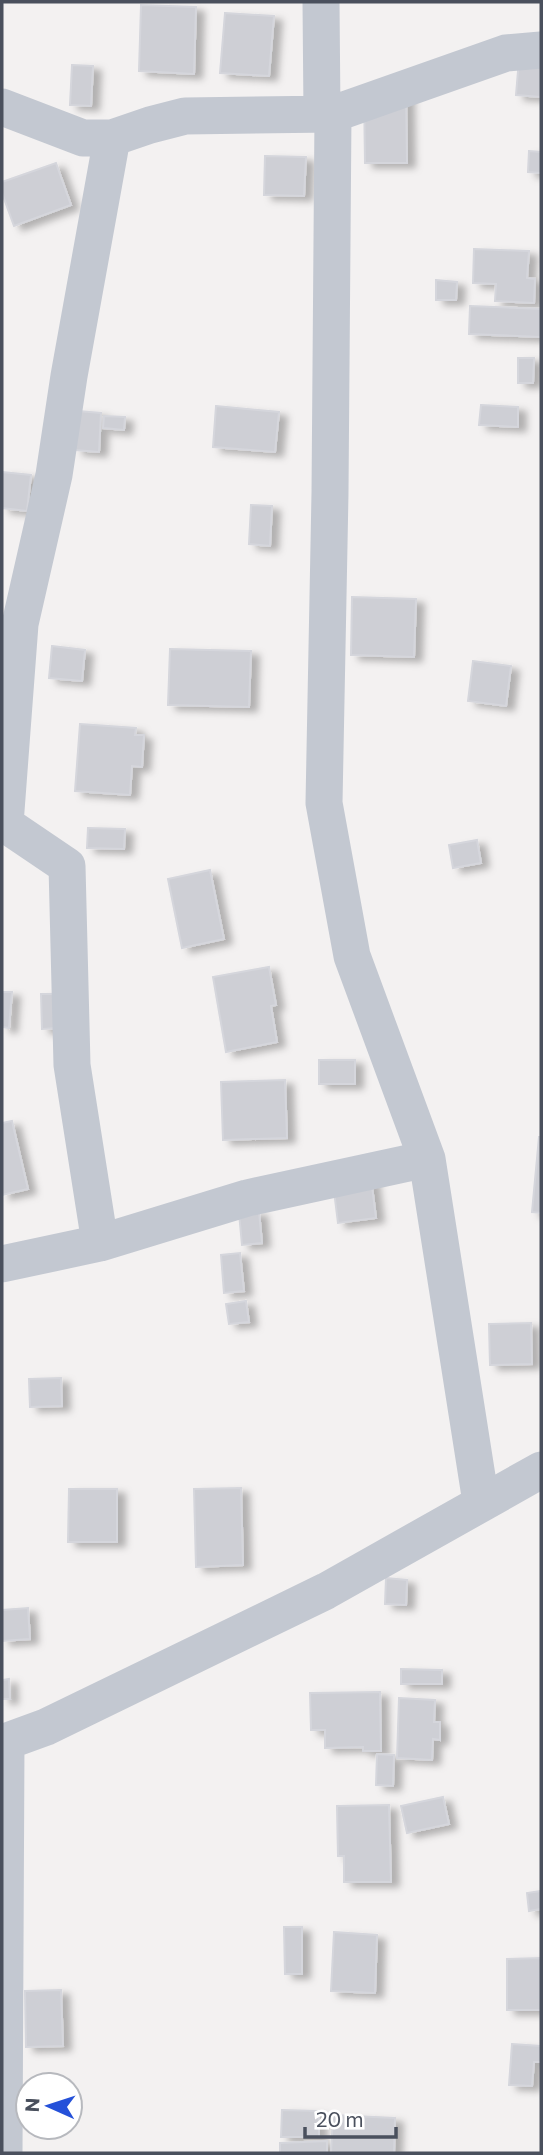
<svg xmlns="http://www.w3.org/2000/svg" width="543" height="2155" font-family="Commissioner,sans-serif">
<defs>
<filter id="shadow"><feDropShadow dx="8" dy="4.5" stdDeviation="3.5" flood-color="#0004"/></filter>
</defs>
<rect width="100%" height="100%" fill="#f3f1f1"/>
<path fill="#cecfd5" stroke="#d5d6dc" stroke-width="2" filter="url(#shadow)" d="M141,5l55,2 -2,67 -55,-3z
M225,13l49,3 -5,60 -49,-3z
M520,47l21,1v49l-25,-2z
M72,65l21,1 -2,40 -21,-1z
M406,90l1,73h-42l-1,-72z
M529,151l12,1v21l-13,-1z
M265,156l41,1 -2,39 -40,-1z
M56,163l15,42 -57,21 -12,-33v-11z
M474,249l55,2 -2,27 8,1 -1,24 -39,-2 1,-17 -23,-1z
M436,280l21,2 -1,18h-20z
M470,306l71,3v28l-72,-3z
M518,358h16l-1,25h-15z
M481,405l37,2v20l-39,-2z
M216,406l63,6 -4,40 -62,-5z
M78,411l23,2 -2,39 -24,-2z
M104,416l21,1 -1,13 -21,-2z
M2,472l29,3 -4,36 -25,-3z
M251,505l21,1 -2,40 -21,-2z
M352,597l64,2 -2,58 -63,-2z
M52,646l33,4 -3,31 -33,-3z
M170,649l81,2 -2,56 -81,-2z
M473,661l38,5 -5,40 -38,-5z
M80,724l56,4 -1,7h9l-2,32 -10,-1 -2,29 -55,-4z
M88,828l37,1 -1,20 -37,-1z
M477,840l4,23 -28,5 -4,-23z
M210,870l14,69 -42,9 -14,-69z
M269,967l7,38 -5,1 6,36 -51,10 -13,-75z
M2,992h10l-3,36 -7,-1z
M41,994h17v34l-16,1z
M319,1060h36v24h-36z
M285,1080l2,58 -64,2 -2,-58z
M12,1121l16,68 -26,6v-72z
M539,1137h2v76l-9,-1z
M371,1178l5,40 -38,5 -5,-40z
M259,1211l3,32 -20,2 -3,-32z
M240,1253l4,38 -20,2 -3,-38z
M246,1301l3,21 -20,2 -3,-20z
M531,1323l1,41 -42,1 -1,-41z
M61,1378l1,28 -32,1 -1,-28z
M241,1488l2,77 -47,2 -2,-78z
M69,1489h48v53h-49z
M386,1578l21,2 -1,25 -21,-1z
M28,1608l2,31 -28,2v-31z
M401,1669l41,1v14h-41z
M9,1679l1,20h-8v-19z
M380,1692l1,59h-18v-4l-38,1v-18h-14l-1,-37z
M399,1698l36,2 -1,22h6v18l-7,-1 -1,21 -35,-2z
M377,1754l17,1 -1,31 -17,-1z
M443,1797l6,27 -42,9 -6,-27z
M389,1805l2,77h-47v-26h-6l-1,-50z
M541,1891v18l-12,2 -2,-18z
M284,1927h18v47h-17z
M334,1932l43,3 -2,58 -44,-2z
M541,1958v52h-34v-51z
M61,1990l2,56 -37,1 -1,-56z
M512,2044l29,2v16h-7l-2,24 -23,-1z
M282,2110l37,1v26h-38z
M333,2115l62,3 -1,35h-63z
M327,2141v12h-47v-10z"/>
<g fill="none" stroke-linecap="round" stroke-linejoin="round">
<path stroke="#c3c8d1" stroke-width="37" d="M321,2l1,112
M2,107l81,31h29l38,-13 35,-9 148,-2 173,-61 35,-3
M333,114l-3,379 -6,310 28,153 75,203 54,343
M100,1243l-28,-178 -5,-199 -62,-42 15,-200 34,-149 15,-99 43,-238
M2,1264l98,-21 147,-45 180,-39
M2,1743l44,-16 280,-136 215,-121
M4,2153l2,-411"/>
</g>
<rect width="543" height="2155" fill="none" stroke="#4a505d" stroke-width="7"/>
<g transform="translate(49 2106) rotate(273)"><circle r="33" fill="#ffffff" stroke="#b7b9be" stroke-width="2"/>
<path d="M0-5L12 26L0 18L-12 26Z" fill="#2551d9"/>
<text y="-10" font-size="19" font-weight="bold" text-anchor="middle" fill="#4a505d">N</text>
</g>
<path d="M305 2127v10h91v-10" fill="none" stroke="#4a505d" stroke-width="3.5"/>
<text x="316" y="2127" font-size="21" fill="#4a505d" stroke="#ffffff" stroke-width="5" paint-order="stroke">20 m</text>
</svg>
